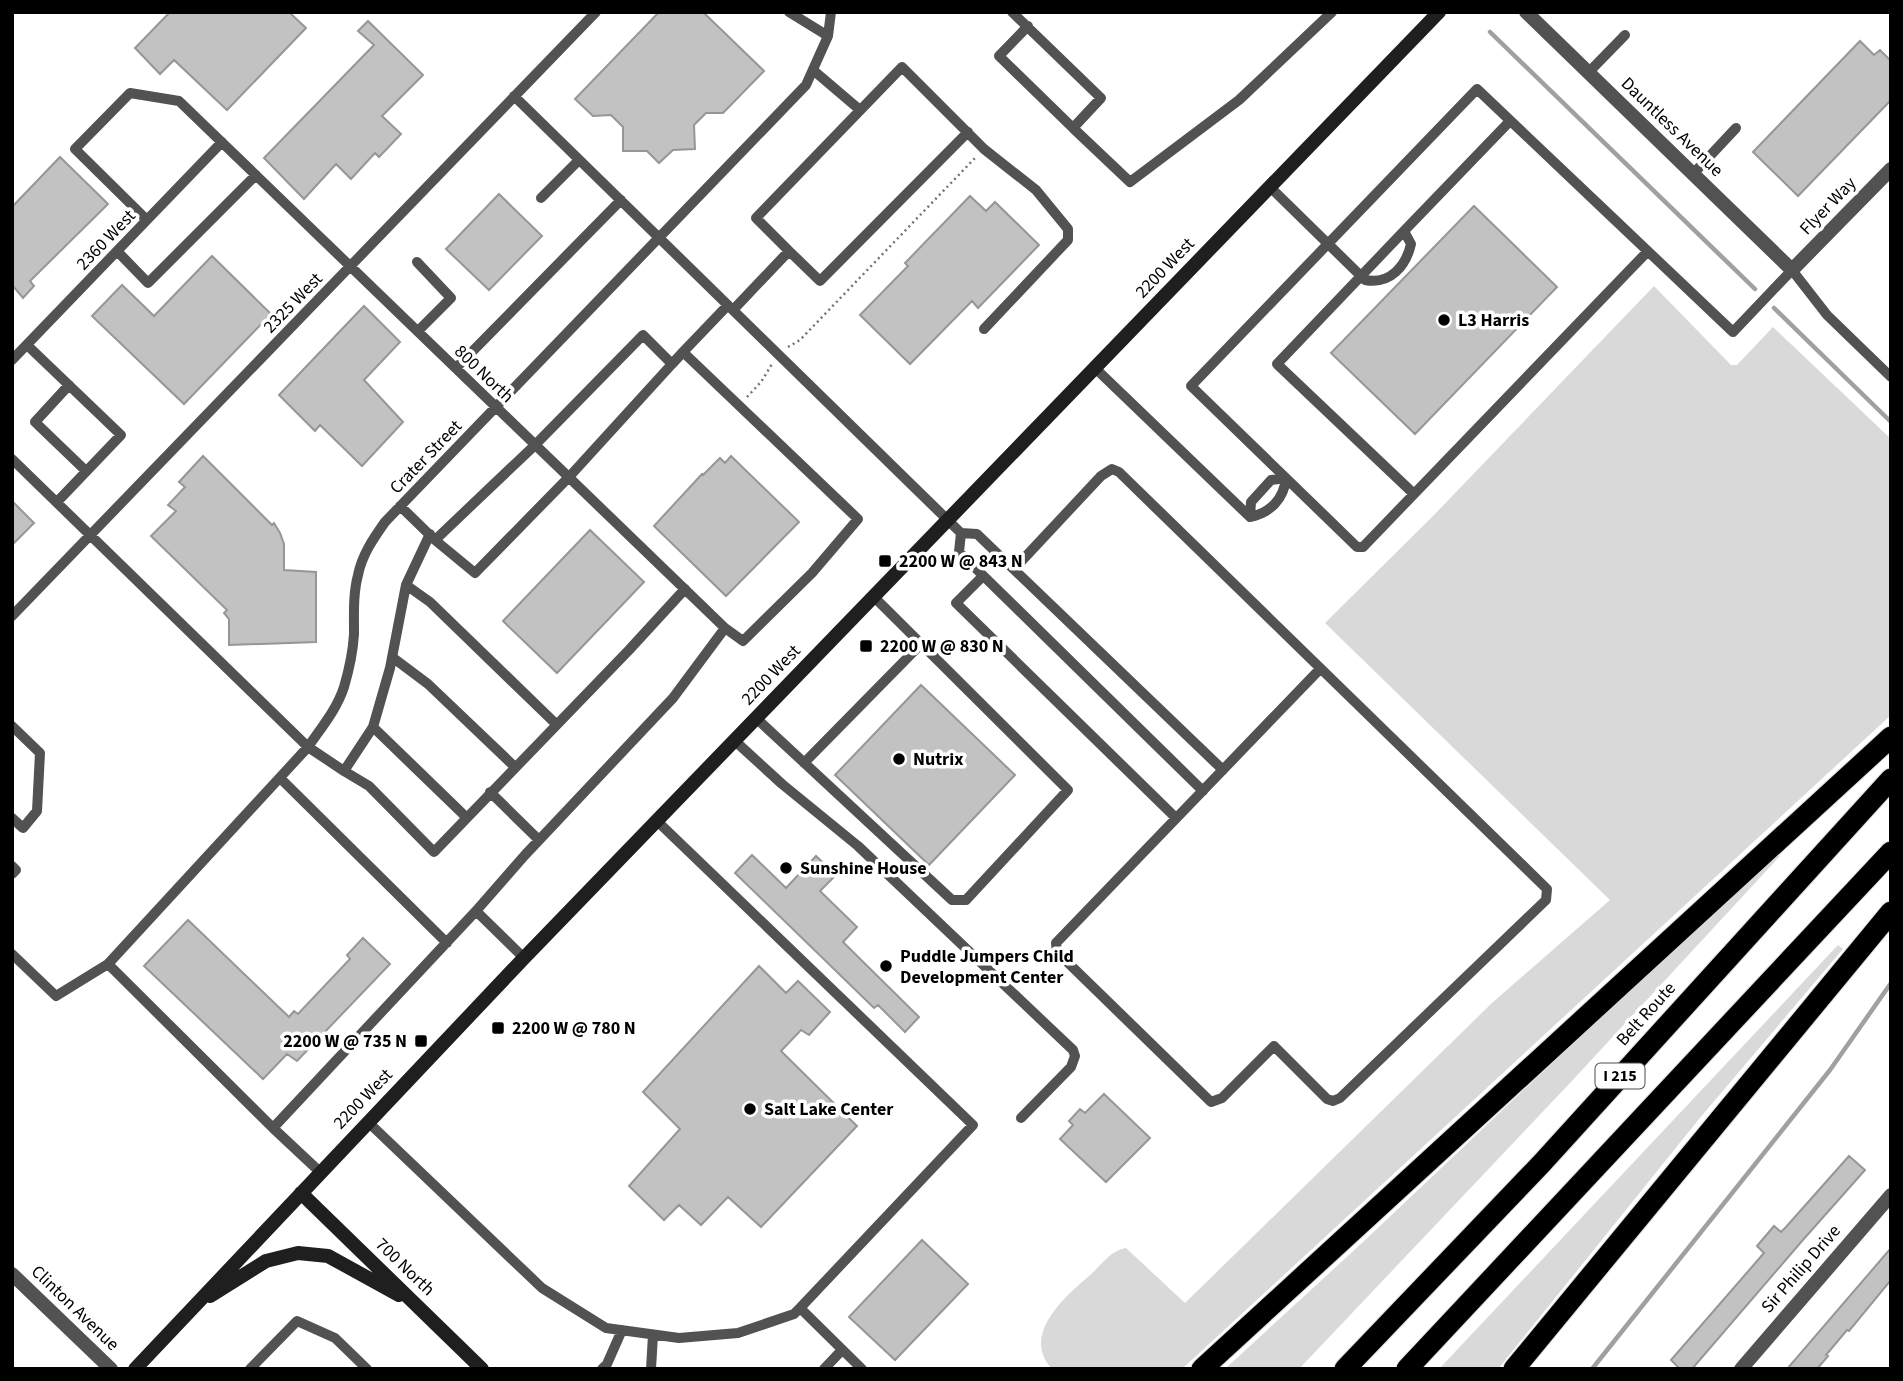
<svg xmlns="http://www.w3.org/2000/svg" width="1903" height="1381" font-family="'Source Sans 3',sans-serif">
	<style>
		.green { fill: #d9d9d9 }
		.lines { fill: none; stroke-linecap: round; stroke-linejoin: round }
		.stream { stroke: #a0a0a0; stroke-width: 4.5 }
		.building { fill: #c2c2c2; stroke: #969696; stroke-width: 2 }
		.highway-casing { stroke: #dbdbdb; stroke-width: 23 }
		.path { stroke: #747474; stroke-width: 2.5; stroke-dasharray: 2 3.5; stroke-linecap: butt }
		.lane { stroke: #525252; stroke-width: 10 }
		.street { stroke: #525252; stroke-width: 14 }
		.secondary { stroke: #1f1f1f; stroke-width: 14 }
		.highway { stroke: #000; stroke-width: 21 }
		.poi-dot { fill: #000; stroke: #fff; stroke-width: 2.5 }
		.labels { text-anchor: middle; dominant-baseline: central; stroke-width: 7; stroke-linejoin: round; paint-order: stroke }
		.shield { fill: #fff; stroke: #4c4c4c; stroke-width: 2 }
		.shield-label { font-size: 16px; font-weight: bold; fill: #000 }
		.street-label { font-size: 18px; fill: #000; stroke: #fff }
		.poi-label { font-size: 18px; font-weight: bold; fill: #000; stroke: #fff; text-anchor: start }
	</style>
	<rect width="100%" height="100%" fill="#fff"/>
	<path class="green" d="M1654,286L1731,365H1737L1773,327L1891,439V715L1182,1369H1052C1021,1336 1063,1298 1089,1276C1102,1265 1109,1251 1126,1248L1185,1303L1493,1002L1610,900L1325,623L1433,516Z
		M1775,852L1780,856L1570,1083L1299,1369H1225L1362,1243Z
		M1838,945L1843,949L1699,1119L1498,1369H1439Z"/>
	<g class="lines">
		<path class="stream" d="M1490,32L1755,289
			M1774,308L1891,422
			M1592,1369L1830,1070L1891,983"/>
	</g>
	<path class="building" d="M170,12H289L306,28L227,110L174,60L160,74L135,48Z
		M659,12H703L764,71L723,113H706L694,125L695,149L673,150L659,163L647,151H623V127L611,115L593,116L575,99Z
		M368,21L423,75L382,116L401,134L379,157L375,153L351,179L336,164L304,199L264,158L374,45L358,31Z
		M1860,41L1874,55L1880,50L1891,61V100L1798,196L1753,152Z
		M60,157L108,204L30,281L34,286L23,298L12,285V207Z
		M499,194L542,236L489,290L446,249Z
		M970,196L986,211L995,202L1039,245L978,308L972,301L910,364L860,315L908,266L905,263Z
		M1474,206L1557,287L1415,434L1331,353Z
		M212,256L271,314L184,404L92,316L122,285L154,316Z
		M364,306L400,342L364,380L403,422L362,466L320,425L315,431L279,395Z
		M203,456L272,525L274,523L280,533L284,544V570L316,572V642L229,645V619L224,613L227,610L151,536L176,511L168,505L185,487L179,482Z
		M731,456L799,522L726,596L654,526L702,474L703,475L720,458L725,463Z
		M12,501L34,523L12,545Z
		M590,530L644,582L557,673L503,621Z
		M921,685L1015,775L929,865L835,775Z
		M752,855L786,888L816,856L836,875L820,891L857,927L843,942L919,1017L905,1032L878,1005L874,1008L735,873Z
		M188,920L289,1017L294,1011L298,1014L350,959L347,955L363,938L390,964L297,1061L287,1054L263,1079L144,966Z
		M759,966L786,993L798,981L830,1012L809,1035L801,1030L781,1051L857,1126L761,1227L728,1197L701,1225L679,1205L664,1220L629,1186L680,1129L643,1092Z
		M1104,1094L1150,1138L1106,1182L1060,1139L1073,1125L1069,1121L1080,1109L1085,1113Z
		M1849,1156L1865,1170L1802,1241L1692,1369H1680L1671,1360L1764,1253L1757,1246L1774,1226L1781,1232L1786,1227Z
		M922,1240L968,1284L895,1360L849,1317Z
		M1891,1248V1280L1849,1331L1847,1330L1826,1355L1828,1356L1817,1369H1787Z"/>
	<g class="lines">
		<defs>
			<path id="highway" d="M1202,1369L1891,737
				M1345,1369L1542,1163L1891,779
				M1407,1369L1891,852
				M1514,1369L1891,912"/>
		</defs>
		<use href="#highway" class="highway-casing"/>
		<path class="path" d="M788,347L800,340L975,158
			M747,397L761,382L772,364"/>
		<path class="lane" d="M789,12L828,36
			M1012,12L1101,98L1073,128L1130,182L1239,100L1332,12
			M1028,26L999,56L1073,128
			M813,70L860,110
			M1588,73L1625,35
			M514,96L961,533L977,534L1223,770
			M1693,174L1736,128
			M1270,187L1365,280C1390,285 1406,266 1411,244L1404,231L1510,121
			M541,198L579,160
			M147,220L75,149L130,93L179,101L725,628
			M1404,231L1277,364L1414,494
			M117,251L148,283L256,175
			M789,251L820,281L968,132
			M1648,251L1363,547H1357L1191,386L1477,89C1562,170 1648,251 1733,332L1792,270L1827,315L1891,377
			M417,262L451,298L418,331
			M733,310L789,251L756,218L902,67L984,149L1036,190L1068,229V240L984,329
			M27,345L121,435L57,502
			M12,360L222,142
			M456,368L621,200
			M1095,368L1250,517
			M69,385L35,422L86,471
			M12,459L308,747L344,771L373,727L390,668L406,585L430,534
			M400,506L435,540L535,445L643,335L672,364L683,352
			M1250,517L1251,502L1271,480L1286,478
			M1250,517C1270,513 1284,499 1286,478
			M961,533L959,552L1203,791
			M435,540L475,573L569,477L672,364
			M1014,569L1101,476L1112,469L1119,472L1547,889L1546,900L1340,1098L1333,1101L1327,1099L1274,1046L1222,1098L1211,1102L1057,952L1056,943L1320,669
			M983,576L956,603L1176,818
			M406,585L430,602L556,724
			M12,616L596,12
			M392,657L428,684L515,767
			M756,718L952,900H966L1068,790L874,597
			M12,726L40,753L37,811L23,828L12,818
			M373,727L466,817
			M735,741L782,784L858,846L1073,1050L1075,1056L1071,1067L1021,1118
			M804,763L921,644
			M344,771L369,786L434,852L629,650L685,589
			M280,778L447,943
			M490,792L539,840
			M12,866L16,870L12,874
			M476,911L525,855L673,698L725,628L743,641L812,573L858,519L683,352L728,305
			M12,954L56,996L108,964
			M368,1122L542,1288L606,1328L679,1338L738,1333L794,1314L800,1308L973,1125L657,821
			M273,1128L108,964L308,747C321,728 337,709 344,687C349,670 353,651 354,634C354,614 353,594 358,575C362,555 373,539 385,522L806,85L828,36L831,12
			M320,1172L273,1128L476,911L524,958
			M800,1308L862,1369
			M250,1369L297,1321L335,1338L367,1369
			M602,1369L607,1364L622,1330
			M651,1369L653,1335
			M824,1369L842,1350"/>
		<path class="street" d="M1526,12L1792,270L1891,169
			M12,1274L111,1369
			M1741,1369L1891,1195"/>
		<path class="secondary" d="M301,1193L482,1369
			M210,1296L266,1261L298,1253L328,1256L399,1295
			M135,1369L524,958L1439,12"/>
		<use href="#highway" class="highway"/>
	</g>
	<g class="poi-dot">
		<circle cx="1444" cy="320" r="7"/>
		<rect x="878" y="554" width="14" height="14" rx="3.5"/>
		<rect x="859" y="639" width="14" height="14" rx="3.5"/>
		<circle cx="899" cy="759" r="7"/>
		<circle cx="786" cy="868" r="7"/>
		<circle cx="886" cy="966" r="7"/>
		<rect x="491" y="1021" width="14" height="14" rx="3.5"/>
		<rect x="414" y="1034" width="14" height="14" rx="3.5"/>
		<circle cx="750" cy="1109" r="7"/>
	</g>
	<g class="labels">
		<rect class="shield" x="1595.5" y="1063.5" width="49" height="25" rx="5"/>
		<g class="shield-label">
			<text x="1620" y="1076">I 215</text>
		</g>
		<g class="street-label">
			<text transform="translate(1672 127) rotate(44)">Dauntless Avenue</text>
			<text transform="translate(1828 206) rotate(-46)">Flyer Way</text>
			<text transform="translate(106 240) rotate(-46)">2360 West</text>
			<text transform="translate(1165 268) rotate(-46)">2200 West</text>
			<text transform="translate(293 303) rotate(-46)">2325 West</text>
			<text transform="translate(484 374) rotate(44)">800 North</text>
			<text transform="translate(426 457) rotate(-46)">Crater Street</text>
			<text transform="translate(771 675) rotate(-46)">2200 West</text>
			<text transform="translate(1646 1014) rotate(-48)">Belt Route</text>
			<text transform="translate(363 1099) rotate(-46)">2200 West</text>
			<text transform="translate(405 1267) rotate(44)">700 North</text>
			<text transform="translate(1801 1269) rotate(-49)">Sir Philip Drive</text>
			<text transform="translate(75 1308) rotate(44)">Clinton Avenue</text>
		</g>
		<g class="poi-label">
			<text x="1458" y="320">L3 Harris</text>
			<text x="899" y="561">2200 W @ 843 N</text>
			<text x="880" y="646">2200 W @ 830 N</text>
			<text x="913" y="759">Nutrix</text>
			<text x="800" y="868">Sunshine House</text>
			<text x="900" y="956">Puddle Jumpers Child<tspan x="900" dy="21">Development Center</tspan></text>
			<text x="512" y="1028">2200 W @ 780 N</text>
			<text x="407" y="1041" text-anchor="end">2200 W @ 735 N</text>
			<text x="764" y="1109">Salt Lake Center</text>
		</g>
	</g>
	<rect width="1903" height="1381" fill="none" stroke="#000000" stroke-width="28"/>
</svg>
